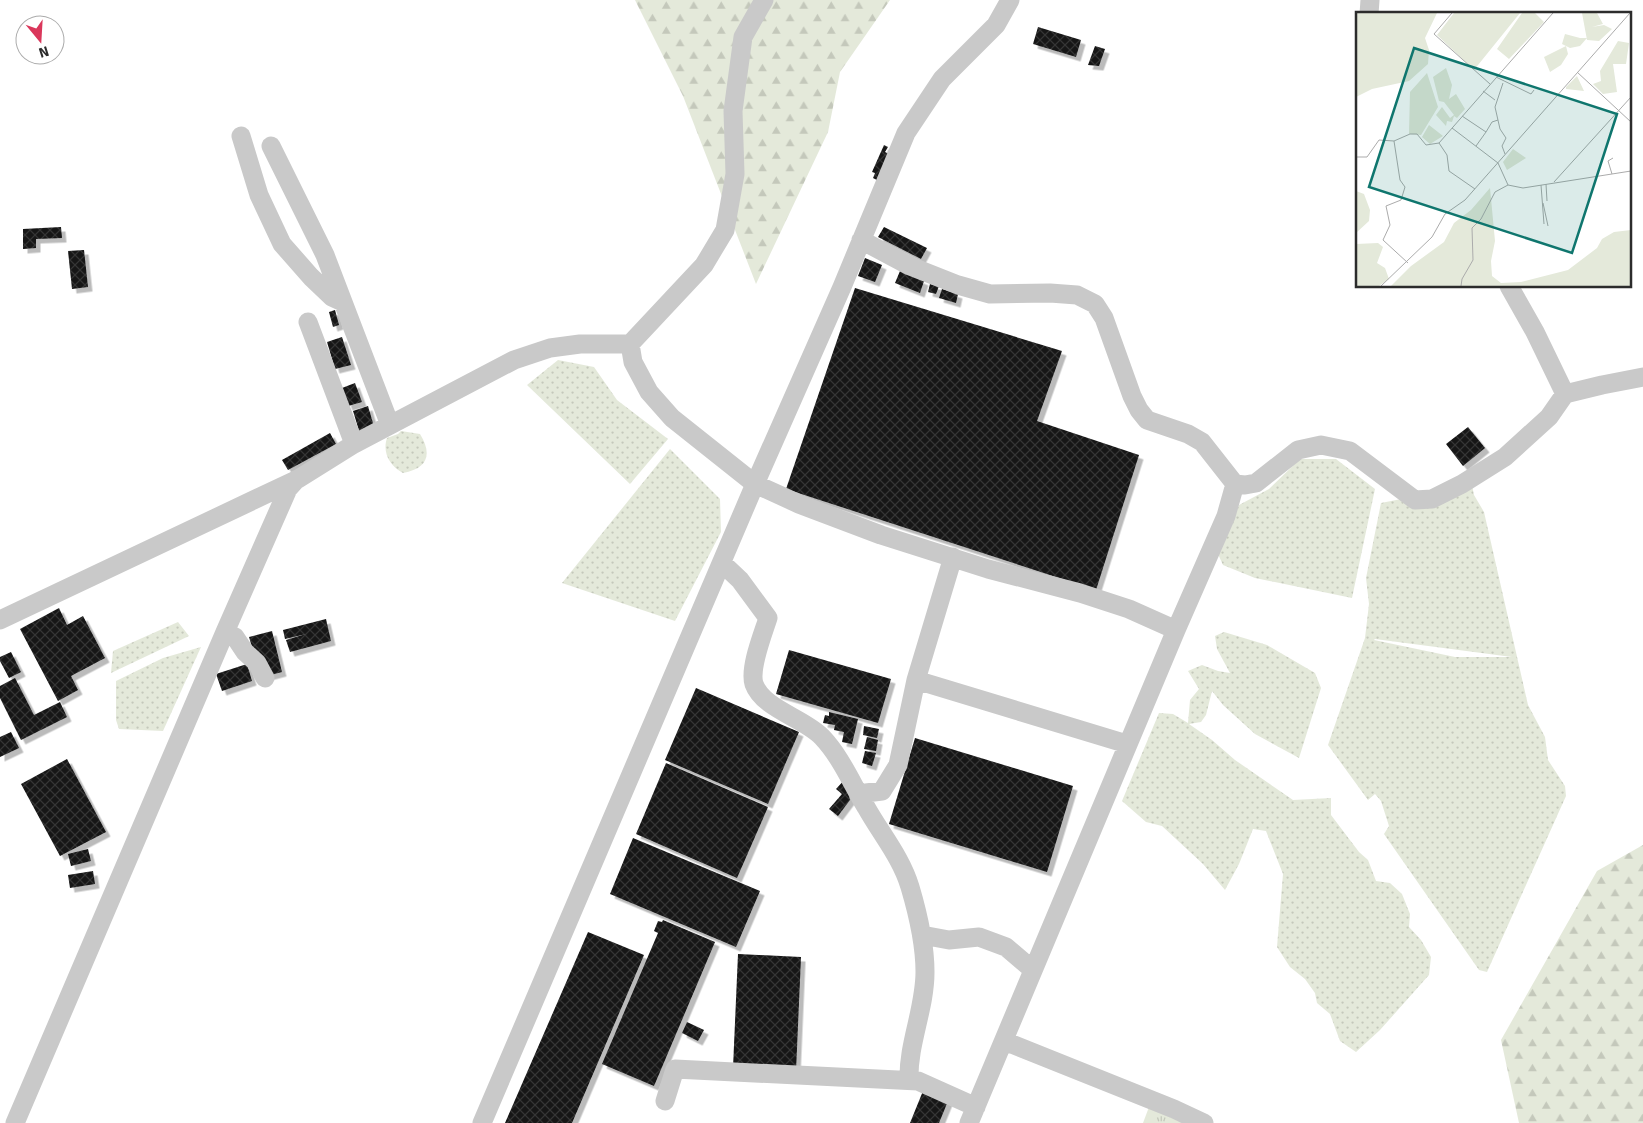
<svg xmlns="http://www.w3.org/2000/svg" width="1643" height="1123" font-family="Signika,sans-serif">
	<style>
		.grass { fill: url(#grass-dots); fill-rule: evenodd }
		.forest { fill: url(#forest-firs) }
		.park { fill: url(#park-tufts) }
		.building { fill: url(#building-cross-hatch); filter: url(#shadow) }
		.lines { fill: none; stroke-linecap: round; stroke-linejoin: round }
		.minor { stroke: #c9c9c9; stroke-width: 19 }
		.inset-road { fill: none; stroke: #ababab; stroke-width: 1 }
		.view { fill: #0f766e; fill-opacity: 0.15; stroke: #0f766e; stroke-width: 2.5 }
		.inset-edge { fill: none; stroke: #2c2c2c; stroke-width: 2.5 }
	</style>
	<defs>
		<pattern id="grass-dots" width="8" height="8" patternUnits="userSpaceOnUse" patternTransform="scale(1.25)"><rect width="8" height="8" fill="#e4e9da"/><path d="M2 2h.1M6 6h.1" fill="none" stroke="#c4c8bb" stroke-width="1.8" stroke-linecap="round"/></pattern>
		<pattern id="forest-firs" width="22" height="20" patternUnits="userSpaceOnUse" patternTransform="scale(1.25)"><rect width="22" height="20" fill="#e4e9da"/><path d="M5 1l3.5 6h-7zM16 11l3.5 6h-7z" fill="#c4c8bb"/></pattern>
		<pattern id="park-tufts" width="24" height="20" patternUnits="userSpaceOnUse" patternTransform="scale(1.25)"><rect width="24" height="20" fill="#e4e9da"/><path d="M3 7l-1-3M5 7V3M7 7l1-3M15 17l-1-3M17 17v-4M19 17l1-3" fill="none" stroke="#c4c8bb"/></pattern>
		<pattern id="building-cross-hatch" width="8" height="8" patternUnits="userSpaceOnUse" patternTransform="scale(1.25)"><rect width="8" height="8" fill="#131313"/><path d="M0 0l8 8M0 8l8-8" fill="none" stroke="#363636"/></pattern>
		<filter id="shadow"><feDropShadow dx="4.5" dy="4.5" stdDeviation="0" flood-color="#0004"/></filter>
	</defs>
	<rect width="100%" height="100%" fill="#fff"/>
	<path class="grass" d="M558,360L594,367L617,400L668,439L630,484L527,385Z
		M401,431L420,434C433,455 427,469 403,473C390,466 382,453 387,438L398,434Z
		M670,449L720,499L721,532L675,621L562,583Z
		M1300,459H1336L1375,489L1352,598L1255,578L1223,565L1218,554L1239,505L1269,489Z
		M1472,485L1474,495L1484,512L1528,705L1545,737L1548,760L1565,786L1566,796L1487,972L1479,970L1384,834L1389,826L1381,801L1375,794L1368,800L1328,745L1365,638L1369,604L1366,578L1381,503ZM1374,640L1375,639L1512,657H1455Z
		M178,622L189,636L111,673L113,651Z
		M1224,632L1267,645L1315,673L1321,688L1299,758L1255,734L1223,705L1212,691L1206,715L1201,722L1189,724L1212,740L1235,760L1293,800L1331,798V815L1359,852L1368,860L1376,881L1390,883L1402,894L1410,914L1409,927L1421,940L1431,957L1429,975L1380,1030L1356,1052L1340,1041L1330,1014L1317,1003L1315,993L1305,979L1290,967L1277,947L1283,874L1266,831L1253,829L1239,864L1225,890L1203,864L1162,826L1146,822L1122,801L1159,713L1173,714L1188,723L1190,700L1199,689L1188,671L1202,665L1218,671L1230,673L1217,649L1215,636Z
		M201,647L163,731L119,729L116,720V681L163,658Z"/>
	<path class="forest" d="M635,0H890L840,72L828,132L756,284L683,96Z
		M1643,845V1123H1519L1501,1040L1597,871Z"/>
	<path class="park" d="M1149,1107L1183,1123H1143Z"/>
	<path class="building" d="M1038,27L1081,40L1076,57L1033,44Z
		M1095,46L1105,49L1099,66L1088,65Z
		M884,145L888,147L885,152L891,155L879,181L873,178L875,173L872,172Z
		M61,227L62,238L36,239V248L23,249V229Z
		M884,227L927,248L921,259L878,237Z
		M84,250L88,287L72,289L68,251Z
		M865,258L882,265L875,282L858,276Z
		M900,271L924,281L920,293L895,283Z
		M930,284L939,286L936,294L928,292Z
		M855,288L1062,351L1037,421L1139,455L1096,590L786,489Z
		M942,289L958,294L956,303L939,298Z
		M335,310L339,325L333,327L329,312Z
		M342,337L351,365L335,369L327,342Z
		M355,383L362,402L348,406L342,388Z
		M368,406L375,430L360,434L353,411Z
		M1468,427L1485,448L1463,466L1446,444Z
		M330,433L336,444L288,470L282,460Z
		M59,608L67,625L83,616L105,658L71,676L78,690L58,701L20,629Z
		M326,619L331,641L290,652L286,640L306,634L285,639L283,630Z
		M272,631L282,672L267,676L255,658L249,637Z
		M789,650L891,679L878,723L776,694Z
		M11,652L21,672L9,678L0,661V657Z
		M247,664L252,681L222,691L216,674Z
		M15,678L34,715L60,702L67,717L21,740L0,698V686Z
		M696,688L799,732L768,804L665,760Z
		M829,712L858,719L852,744L842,742L844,732L834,730L835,725L823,723L825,715L829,716Z
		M864,726L879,729L877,738L863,735Z
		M11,732L19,748L0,757V737Z
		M867,737L878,740L876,751L864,749Z
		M915,738L1073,786L1047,872L889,824Z
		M865,751L876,753L872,766L862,763Z
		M67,759L106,832L60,856L21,784Z
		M666,763L768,807L737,878L636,834Z
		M847,777L853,796L838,816L829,809L842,794L836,789Z
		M633,838L760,891L736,947L610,894Z
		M88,849L91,861L71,866L68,854Z
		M93,871L95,884L70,888L68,875Z
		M663,920L715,942L654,1086L602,1064L658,933L654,931L658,921L662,922Z
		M588,932L644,955L572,1123H505Z
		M738,954L801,957L796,1071L733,1068Z
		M687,1022L704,1030L698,1041L682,1033Z
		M923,1091L948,1101L939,1123H910Z"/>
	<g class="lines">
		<path class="minor" d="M1369,14L1370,0
			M241,136L259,195L282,244L311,277L332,297L343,302
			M271,146L325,255L390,425
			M861,240L910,266L958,285L990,294L1050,293L1077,295L1095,304L1104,318L1132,396L1139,410L1147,420L1188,434L1202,442L1235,484L1245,485L1256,483L1298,450L1321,445L1350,451L1415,500L1432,499L1462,484L1505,457L1549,417L1565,394L1602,385L1643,377
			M1509,286L1535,332L1565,394
			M308,322L354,444
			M630,344L633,362L649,392L672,418L755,484L799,504L881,535L988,569L1080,593L1129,609L1176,630
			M953,557L916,680L1127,744
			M722,563L740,580L768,618C763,634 749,668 754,684C763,709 804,718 822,737C841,757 852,784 866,807C881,834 901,857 910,887C918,914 925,944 925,972C925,1009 908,1043 909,1080
			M0,620L298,479L354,444L514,360L550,348L580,344H630L704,265L725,230L735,174L733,111L743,37L764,0
			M225,632L235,637L245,652L257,663L265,678
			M858,794L882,791L898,765L916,680
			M922,935L949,940L979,937L1006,947L1033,970
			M1004,1041L1174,1109L1204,1123
			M665,1101L675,1069L918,1081L976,1107
			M15,1123L225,632L288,489L297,479
			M482,1123L755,484L842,287L906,133L942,79L996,25L1010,0
			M969,1123L1176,630L1226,516L1235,484"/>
	</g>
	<g transform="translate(1356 12)">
		<rect width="275" height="275" fill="#fff"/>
		<path d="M226,1H241L247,12L236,15L248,13L256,17L243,29L231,28ZM209,22L224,26H231L224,34L214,36L206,32ZM262,29L273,31L270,52H257L261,80L247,82L237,72L245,69L244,59ZM90,56L96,73L93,87L100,82L109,97L101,106L98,104L96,110L91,109L90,114L80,103L86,95L94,106L98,103L88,90L83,89L77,65ZM71,61L82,95L65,123L53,122L54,80ZM221,64L228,79L210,77V75ZM73,113L87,124L74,132L66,125ZM157,137L170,146L151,158L147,150Z" fill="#e4e9da"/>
		<path d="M0,1H81L69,26L73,38L72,52L53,69L16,77L0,85ZM210,34L212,42L205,53L194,60L188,45ZM134,176L139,229L135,249L136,264L145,271L165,270L212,258L241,236L246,227L258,220L275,218V274H35L55,254L88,230L98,211L115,198ZM0,179L8,182L14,198L13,209L0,221ZM22,231L27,235L21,251L29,256L33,267L23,274H0V232Z" fill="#e4e9da"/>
		<path d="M98,1H164L118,58L81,23ZM166,1H179L188,10L153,47L141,37Z" fill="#e4e9da"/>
		<path class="inset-road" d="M96,1L78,22L134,72M221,60L275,110M140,65L175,82L178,78M147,71L139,95L144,117L150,126L146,134L149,142M127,79L139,88M106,104L130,120L120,134M96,116L142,151L152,173M130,120L136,110L142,108M38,129L44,168L49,175L45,188L30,194L34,213L27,228L52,251M83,131L91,143L93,159L119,177M0,145H11L23,128L38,129L54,122H61L70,133L83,131L197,1M256,162L252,149L257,146M198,170L275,85M190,172L191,189M185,173L188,212M187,191L192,214M25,274L76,225L89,202L109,188L274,1M105,274L106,267L117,248L116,216L125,207L139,180L152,173L167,176L275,159"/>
		<path class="view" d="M58,36L261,102L216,241L13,175Z"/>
		<rect width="275" height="275" class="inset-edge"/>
	</g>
	<g transform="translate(40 40) rotate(162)"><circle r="24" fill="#ffffff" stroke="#ababab"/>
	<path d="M0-4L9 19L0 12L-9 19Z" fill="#da375b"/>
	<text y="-8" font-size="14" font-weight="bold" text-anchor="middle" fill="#2c2c2c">N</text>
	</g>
</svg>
